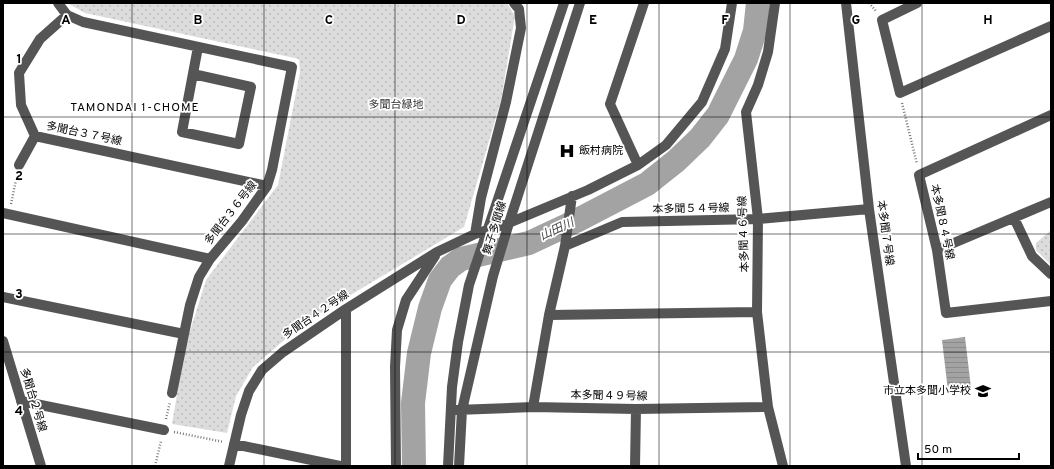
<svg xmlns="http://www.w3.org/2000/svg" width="1054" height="469" font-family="Overpass,'Noto Sans JP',sans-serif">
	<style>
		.grass { fill: url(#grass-dots) }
		.water { fill: url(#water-rules) }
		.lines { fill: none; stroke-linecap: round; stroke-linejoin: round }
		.river { stroke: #a3a3a3; stroke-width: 24 }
		.path { stroke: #777; stroke-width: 2.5; stroke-dasharray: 1 2; stroke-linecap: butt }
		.minor { stroke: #555; stroke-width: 10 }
		.grid { fill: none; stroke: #000; stroke-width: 1; stroke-opacity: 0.55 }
		.labels { text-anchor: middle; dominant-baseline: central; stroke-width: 3.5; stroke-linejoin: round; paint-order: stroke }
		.park-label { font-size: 11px; fill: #333; stroke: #fff }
		.street-label { font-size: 11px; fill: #000; stroke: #fff }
		.poi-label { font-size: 11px; fill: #000; stroke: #fff; text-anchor: start }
		.neighbourhood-label { font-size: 12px; letter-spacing: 1px; fill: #000; stroke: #fff }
		.water-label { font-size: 12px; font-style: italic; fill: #444; stroke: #fff }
		.grid-label { font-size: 13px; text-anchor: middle; font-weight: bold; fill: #000; stroke: #fff; stroke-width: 3.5; stroke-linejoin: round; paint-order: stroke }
	</style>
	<defs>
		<pattern id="grass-dots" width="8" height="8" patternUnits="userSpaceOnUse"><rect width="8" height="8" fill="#dcdcdc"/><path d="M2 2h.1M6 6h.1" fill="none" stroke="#bbb" stroke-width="1.8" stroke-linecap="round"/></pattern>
		<pattern id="water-rules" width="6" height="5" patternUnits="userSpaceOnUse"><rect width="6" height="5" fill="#a3a3a3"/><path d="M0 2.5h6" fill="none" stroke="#8b8b8b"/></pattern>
	</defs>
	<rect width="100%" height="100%" fill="#fff"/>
	<path class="grass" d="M67,3H507L515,16L501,100L464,227L314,317L289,336L253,367L236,396L227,433L172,424L185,347L206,280L278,185L300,72L299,59L85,13Z
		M1051,230V265L1036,250V243Z"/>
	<path class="water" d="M965,337L971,388L948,391L942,340Z"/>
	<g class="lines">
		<path class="river" d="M414,466L413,403L419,353L430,308L440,280L450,267L461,259L529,243L576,221L647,184L676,161L700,138L718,115L746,59L755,31L758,3"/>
		<path class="path" d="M869,3L876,11
			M902,103L917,164
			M11,204L17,175
			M166,419L170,402
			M174,432L224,442
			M155,466L161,441"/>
		<path class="minor" d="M775,3L768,52L758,85L746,112L758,219L757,312L768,407L783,466
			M846,3L869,209L906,466
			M917,3L882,20L900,93L1051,26
			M67,15L40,39L19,73L21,105L35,136L267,186
			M193,74L251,87L239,144L182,132L198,47
			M1051,115L919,175L937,250L946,313L1051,301
			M19,165L35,136
			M638,165L610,104L644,3
			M3,213L210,259
			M1014,218L1032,256L1051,274
			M475,234L481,198L506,102L521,28L519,9L514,3
			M565,246L622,222L758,219L869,209
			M937,250L1051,202
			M3,297L184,334L190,305L199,277L210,259L242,221L267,186L272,170L292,67L83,22L67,15L58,3
			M346,309V466
			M549,315L757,312
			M3,341L41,466
			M172,393L184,334
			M21,401L164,430
			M533,407L549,315L565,246L572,196
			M456,410L533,407L636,409L768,407
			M234,444L340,466
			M229,466L241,415L249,391L262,370L283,352L346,309L437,252L475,234L509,223L588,190L638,165L666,145L702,102L725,49L732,3
			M396,466L395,367L397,330L406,300L435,256
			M448,466L452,387L458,342L469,285L564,3
			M459,466L462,410L493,276L509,223L580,3
			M635,466L636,409"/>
	</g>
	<path class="grid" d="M132,3V466M264,3V466M395,3V466M527,3V466M659,3V466M790,3V466M922,3V466M3,117H1051M3,234H1051M3,352H1051"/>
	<defs>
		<symbol id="hospital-bare" viewBox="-9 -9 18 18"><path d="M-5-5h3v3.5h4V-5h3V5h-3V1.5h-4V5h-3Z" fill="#000" stroke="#fff" stroke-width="2.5" paint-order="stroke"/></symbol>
		<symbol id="school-bare" viewBox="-9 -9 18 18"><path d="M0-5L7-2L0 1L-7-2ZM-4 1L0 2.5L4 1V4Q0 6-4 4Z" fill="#000" stroke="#fff" stroke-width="2.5" paint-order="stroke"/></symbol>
	</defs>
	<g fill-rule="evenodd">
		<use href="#hospital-bare" x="556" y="140" width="22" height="22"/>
		<use href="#school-bare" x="972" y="380" width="22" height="22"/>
	</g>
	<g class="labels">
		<g class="park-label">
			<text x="396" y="105">多聞台緑地</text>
		</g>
		<g class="street-label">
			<text transform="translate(84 134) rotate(12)">多聞台３７号線</text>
			<text transform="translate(691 209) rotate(-1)">本多聞５４号線</text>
			<text transform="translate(231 213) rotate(-52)">多聞台３６号線</text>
			<text transform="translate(942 222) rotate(78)">本多聞８４号線</text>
			<text transform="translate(495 228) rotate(-73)">舞子多聞線</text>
			<text transform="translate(885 233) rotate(82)">本多聞７号線</text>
			<text transform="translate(744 234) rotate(-92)">本多聞４６号線</text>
			<text transform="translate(316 315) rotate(-34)">多聞台４２号線</text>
			<text transform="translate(609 396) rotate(1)">本多聞４９号線</text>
			<text transform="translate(33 400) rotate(73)">多聞台２号線</text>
		</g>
		<g class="poi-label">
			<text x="579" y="151">飯村病院</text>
			<text x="971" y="391" text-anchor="end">市立本多聞小学校</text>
		</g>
		<g class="neighbourhood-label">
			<text x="135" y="108">TAMONDAI 1-CHOME</text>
		</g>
		<g class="water-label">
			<text transform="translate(557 230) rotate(-25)">山田川</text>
		</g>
	</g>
	<g class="grid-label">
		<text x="66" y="24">A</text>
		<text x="198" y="24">B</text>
		<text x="329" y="24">C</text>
		<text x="461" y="24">D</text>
		<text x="593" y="24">E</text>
		<text x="725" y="24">F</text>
		<text x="856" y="24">G</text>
		<text x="988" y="24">H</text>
		<text x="19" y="63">1</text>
		<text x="19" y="180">2</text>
		<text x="19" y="298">3</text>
		<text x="19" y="415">4</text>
	</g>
	<rect width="1054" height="469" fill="none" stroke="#000000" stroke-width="8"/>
	<path d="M918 453v6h101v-6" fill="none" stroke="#000000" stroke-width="2"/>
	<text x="924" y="453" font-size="12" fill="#000000" stroke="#ffffff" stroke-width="3" paint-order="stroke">50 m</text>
</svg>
